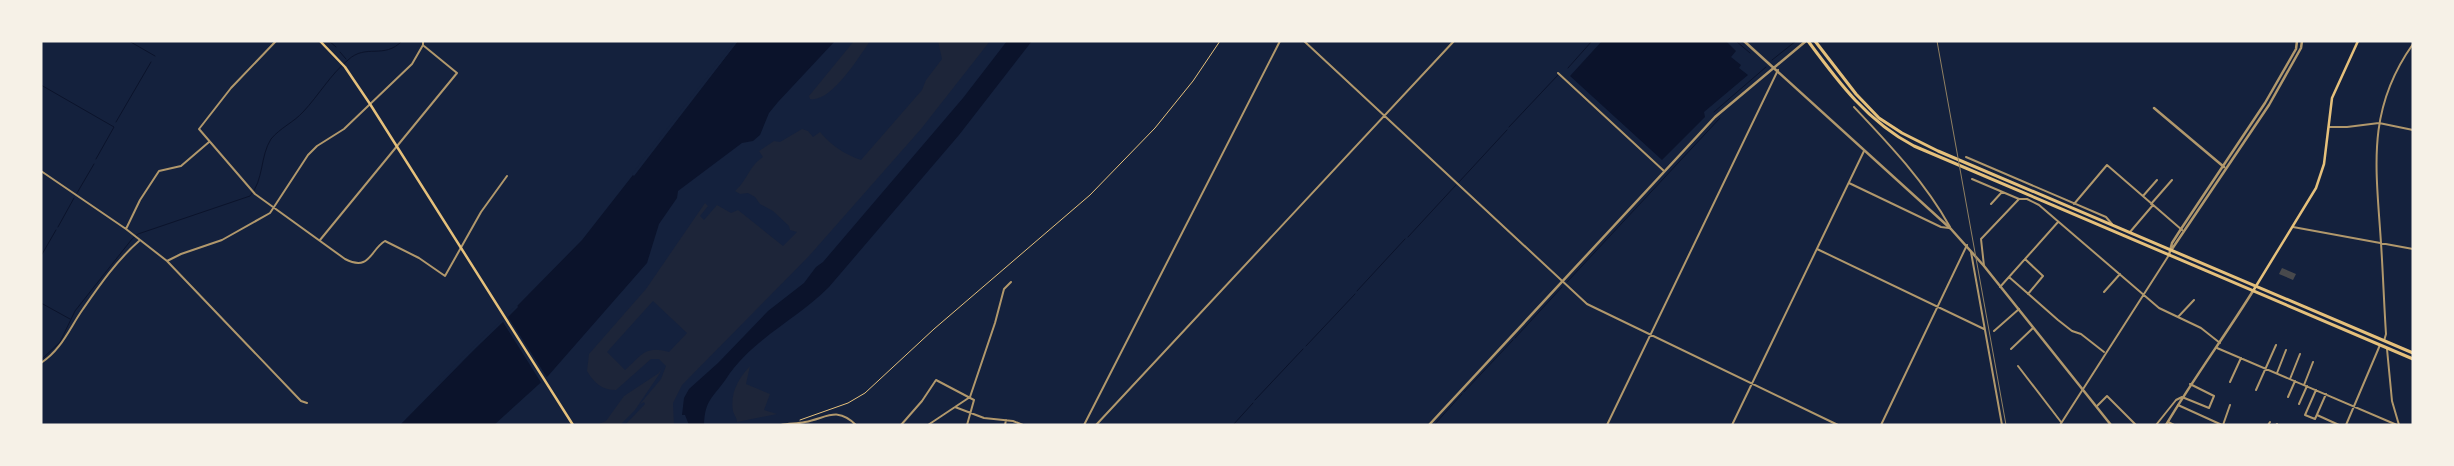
<svg xmlns="http://www.w3.org/2000/svg" width="2454" height="466" font-family="Lora,serif">
	<style>
		.green { fill: #1d2539; fill-rule: evenodd }
		.water { fill: #0b132b }
		.pier { fill: #14213d }
		.lines { fill: none; stroke-linecap: round; stroke-linejoin: round }
		.stream { stroke: #0b132b; stroke-width: 1 }
		.building { fill: #48494c }
		.path { stroke: #e5c07b; stroke-width: 1 }
		.minor { stroke: #b1986c; stroke-width: 2 }
		.tertiary { stroke: #b1986c; stroke-width: 2.5 }
		.secondary { stroke: #e5c07b; stroke-width: 2.5 }
		.primary { stroke: #e5c07b; stroke-width: 3 }
		.rail { stroke: #918062; stroke-width: 1 }
	</style>
	<rect width="100%" height="100%" fill="#14213d"/>
	<path class="green" d="M854,41H870C859,57 831,103 810,99L809,96Z
		M938,41H990L921,129L809,256L682,385L673,403L674,425H625L645,404L644,402L640,404L661,379L666,366L659,359H651L616,390C602,390 594,383 587,371L589,354L646,289L705,203L708,206L700,216L704,220L717,205L731,213L738,210L783,246L797,232L790,230L789,226L773,211L760,204L755,197L748,193L740,194L735,191C747,181 749,166 763,157L759,151L774,141L780,142L802,129L808,131L813,137L820,132C832,146 844,154 861,160L922,90L926,80L942,59ZM653,301L687,333L669,352C645,345 642,355 625,370L607,352Z
		M750,366L746,384L770,394L764,410L777,414L737,422C737,418 734,415 733,411C730,393 738,379 750,366Z
		M661,369L660,373L635,410L620,425H596L606,421L624,396L659,373Z"/>
	<path class="water" d="M738,41H835L778,102L769,113L760,135L753,141L742,143L678,191L677,198L659,224L647,263L548,376L494,425H400L582,240Z
		M1007,41H1032L959,135L829,287C796,320 752,339 726,379C713,398 705,399 704,425H689L685,415H682L684,398L689,389L718,363L768,311L804,283L816,267L823,262L963,98Z
		M1602,41H1726L1736,51L1731,57L1741,65L1739,68L1748,75L1704,112L1705,117L1662,160L1570,76Z"/>
	<path class="pier" d="M735,41H738L634,176L632,174Z
		M517,305L518,307L508,317L548,379L542,384L503,322L438,384L440,379Z"/>
	<g class="lines">
		<path class="stream" d="M129,41L155,56
			M329,41L336,47
			M1736,41L1750,53
			M340,52L346,59
			M1772,60L1796,41
			M1568,68L1592,41
			M41,85L114,127L96,159
			M1714,112L1766,67
			M116,122L151,62
			M1509,127L1558,75
			M1459,182L1507,130
			M77,193L94,164
			M58,227L74,198
			M1408,237L1456,185
			M41,256L56,230
			M1567,282L1720,118
			M1357,291L1405,239
			M41,303L70,319
			M1515,338L1562,287
			M1306,346L1355,294
			M41,360L60,342L75,311L132,239L138,234L250,196C264,180 260,156 271,139C280,128 294,122 303,112C319,95 330,75 348,60C366,43 384,60 402,41
			M1464,392L1513,340
			M1255,400L1303,349
			M1233,425L1253,403
			M1434,425L1462,394"/>
	</g>
	<path class="building" d="M2282,268L2296,274L2293,280L2279,274Z"/>
	<g class="lines">
		<path class="path" d="M800,420L848,403L865,393L934,329L1090,195L1155,128L1193,81L1220,41"/>
		<path class="minor" d="M276,41L231,88L199,129L255,194L345,259C370,272 370,250 385,241L419,258L445,276L481,212L507,176
			M1304,41L1587,304L1838,425
			M424,46L457,73
			M1558,73L1664,171
			M1854,107C1889,144 1925,182 1950,227
			M2329,127H2347L2379,123L2413,130
			M1966,157L2106,217L2112,224
			M41,171L126,229L167,261L301,401L307,403
			M1972,179L2019,199
			M1849,183L1941,227L1949,228
			M2143,196L2157,180
			M1991,204L2002,192
			M2074,204L2107,165L2182,230
			M2151,204L2172,180
			M2293,227L2413,249
			M126,229L140,200L159,171L181,166L209,142
			M2130,232L2153,205
			M320,240L457,73
			M1817,249L1984,329
			M1971,252L2002,425
			M2025,259L2043,276L2028,294
			M167,261L181,254L222,240L270,213L308,155L317,146L344,129L412,64L423,45V41
			M1984,266L1981,239L2019,199H2027L2039,205L2159,308L2201,328L2220,343
			M2009,277L2058,320L2072,331L2081,334L2104,352
			M2000,287L2058,222
			M2104,292L2120,274
			M2178,317L2194,300
			M1994,331L2019,309
			M2384,341L2386,334C2384,304 2383,273 2381,243C2376,167 2366,110 2413,44
			M2217,348L2397,425
			M2011,349L2033,328
			M2387,349L2392,401L2399,425
			M41,363C62,349 69,329 83,309C99,286 117,260 139,241
			M2018,366L2061,422
			M2277,373L2286,350
			M2290,379L2300,354
			M2230,382L2241,358
			M2304,385L2313,362
			M2256,390L2276,345
			M2316,390L2305,415L2315,419L2326,394
			M2288,397L2295,381
			M2299,404L2307,386
			M2178,405L2222,425
			M2097,406L2107,396L2136,425
			M955,407L984,418L1013,421L1023,425
			M2317,415L2339,425
			M2168,422L2174,425
			M781,425C789,423 797,424 805,422C827,418 837,406 856,425
			M901,425L922,401L936,380L974,400L967,425
			M928,425L970,397L995,323L1004,289L1011,282
			M1005,425L1006,420
			M1084,425L1280,41
			M1096,425L1454,41
			M1607,425L1778,70
			M1732,425L1864,151
			M1881,425L1967,245
			M2060,425L2169,255
			M2156,425L2176,400L2182,397L2209,408L2214,396L2190,384
			M2223,425L2230,405
			M2268,425L2270,422
			M2276,425L2277,424
			M2346,425L2380,345"/>
		<path class="tertiary" d="M1744,41L1951,229L1984,266L2111,425
			M2154,108L2224,167
			M2172,249L2269,105L2301,48L2302,41
			M2169,255L2172,243L2181,229L2265,103L2296,49L2297,41
			M1429,425L1715,117L1806,41
			M2166,425C2193,379 2225,336 2253,291"/>
		<path class="secondary" d="M320,41L345,67L370,104L573,425
			M2253,291L2316,188L2324,164L2332,98L2358,41"/>
		<path class="primary" d="M1808,41C1839,83 1868,122 1914,146L2413,359
			M1815,41L1856,94L1879,118L1902,133L1938,151L2413,353"/>
		<path class="rail" d="M1937,41L2006,425"/>
	</g>
	<rect width="2454" height="466" fill="none" stroke="#f6f1e7" stroke-width="85"/>
</svg>
